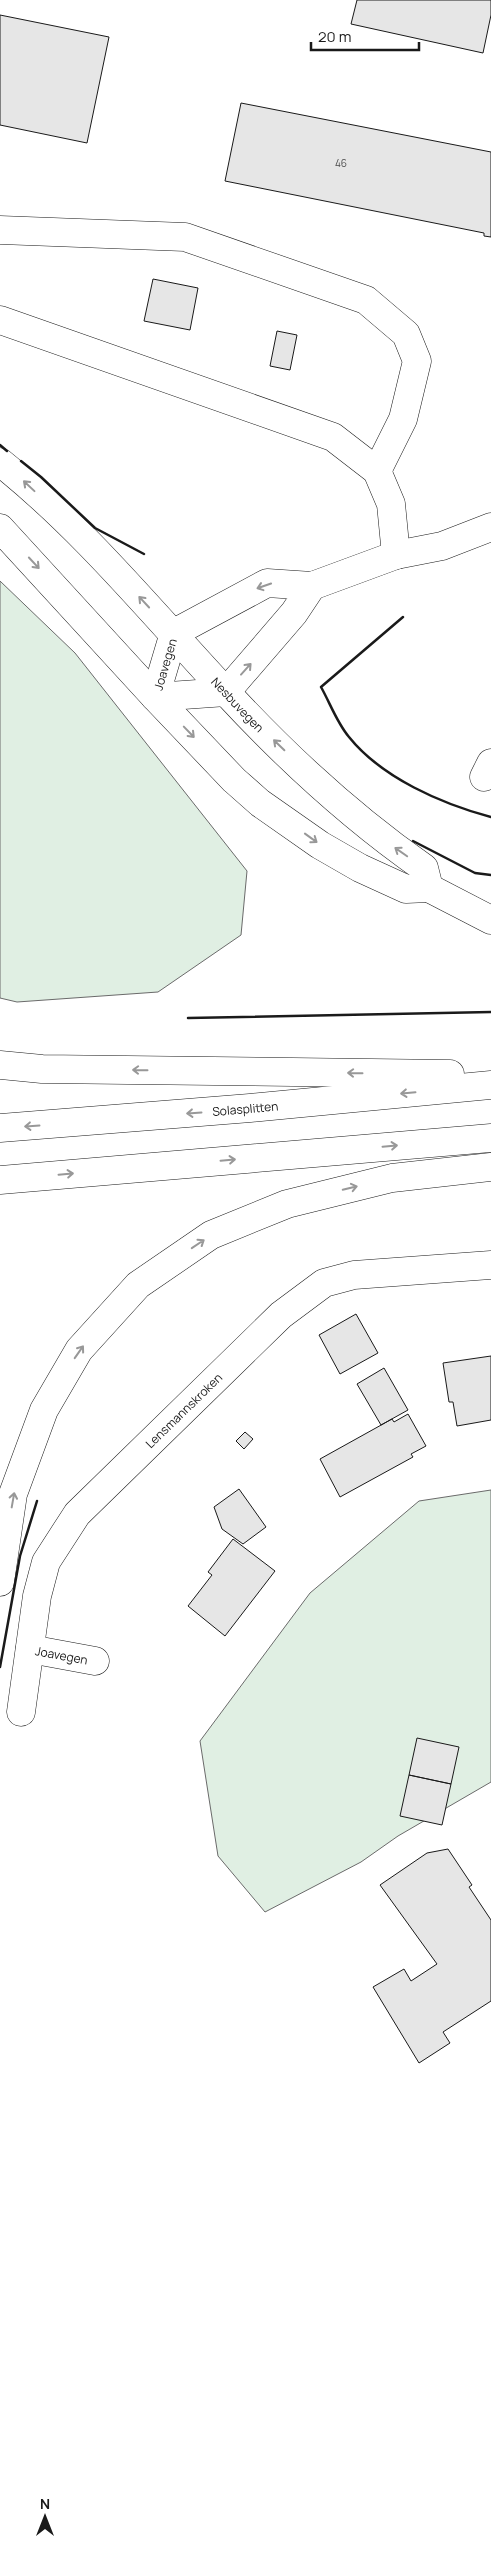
<svg xmlns="http://www.w3.org/2000/svg" width="491" height="2562" font-family="Manrope,sans-serif">
	<style>
		.green { fill: #e0efe3; stroke: #6a6a6a }
		.building { fill: #e6e6e6; stroke: #1a1a1a }
		.lines { fill: none; stroke-linecap: round; stroke-linejoin: round }
		.minor-casing { stroke: #1a1a1a; stroke-width: 29 }
		.major-casing { stroke: #1a1a1a; stroke-width: 29 }
		.highway-casing { stroke: #1a1a1a; stroke-width: 29 }
		.minor { stroke: #fff; stroke-width: 28 }
		.major { stroke: #fff; stroke-width: 28 }
		.highway { stroke: #fff; stroke-width: 28 }
		.wall { stroke: #1a1a1a; stroke-width: 2.5 }
		.oneway { stroke: #989898 }
		.labels { text-anchor: middle; dominant-baseline: central; stroke-width: 4; stroke-linejoin: round; paint-order: stroke }
		.number-label { font-size: 10px; fill: #4d4d4d }
		.street-label { font-size: 12px; fill: #1a1a1a; stroke: #fff }
	</style>
	<rect width="100%" height="100%" fill="#fff"/>
	<path class="green" d="M0,581L75,653L247,871L241,935L158,992L17,1002L0,998Z
		M491,1490V1782L398,1836L361,1862L265,1912L218,1856L200,1741L310,1593L419,1501Z"/>
	<path class="building" d="M357,0H491V15L483,53L351,24Z
		M0,15L109,37L87,143L0,125Z
		M241,103L491,152V237L484,236V233L225,181Z
		M153,279L198,288L190,330L144,321Z
		M277,331L297,335L290,370L270,366Z
		M356,1314L378,1353L340,1374L319,1335Z
		M491,1356V1420L457,1426L453,1402H449L443,1363Z
		M384,1368L408,1410L381,1425L357,1384Z
		M408,1414L426,1446L411,1454L413,1457L340,1497L320,1459L392,1419L394,1422Z
		M245,1432L253,1439L244,1449L236,1441Z
		M239,1489L266,1527L243,1544L222,1529L214,1507Z
		M233,1539L275,1571L225,1636L188,1606L212,1575L208,1572Z
		M417,1738L459,1747L451,1784L409,1775Z
		M409,1775L451,1784L442,1825L400,1816Z
		M448,1849L472,1885L469,1887L491,1920V2001L443,2032L450,2043L419,2063L373,1987L404,1969L411,1981L437,1964L380,1885L427,1853Z"/>
	<g class="lines">
		<defs>
			<g id="minor">
				<path d="M0,230L185,237L366,300L406,334L417,361L403,419L377,471"/>
				<path d="M0,320L333,437L377,471L391,504L396,555"/>
				<path id="s1" d="M312,586L294,613L226,692L155,697L174,633L267,583L312,586L396,555L442,546L491,527"/>
				<path d="M484,777L491,763"/>
				<path id="s2" d="M30,1649L95,1661"/>
				<path id="s3" d="M21,1712L37,1596L46,1562L77,1514L281,1315L324,1283L354,1275L491,1265"/>
			</g>
			<g id="major">
				<path id="s4" d="M0,462C84,529 153,614 226,692C286,757 351,817 424,868L429,888L491,920"/>
				<path d="M0,528L155,697L234,780L260,803L320,845L360,868L406,889L429,888"/>
			</g>
			<g id="highway">
				<path d="M0,1065L42,1069L450,1074"/>
				<path id="s5" d="M0,1128L250,1108L491,1085"/>
				<path d="M0,1180L491,1138"/>
				<path d="M0,1582L13,1494L44,1410L79,1350L138,1285L211,1235L287,1204L392,1178L491,1167"/>
			</g>
		</defs>
		<use href="#minor" class="minor-casing"/>
		<use href="#major" class="major-casing"/>
		<use href="#highway" class="highway-casing"/>
		<use href="#minor" class="minor"/>
		<use href="#major" class="major"/>
		<use href="#highway" class="highway"/>
		<path class="wall" d="M0,445L7,451
			M21,461L41,477L95,528L144,554
			M403,617L321,687C330,703 337,723 349,737C382,778 442,804 491,817
			M413,841L475,873L491,875
			M188,1018L491,1012
			M0,1667L20,1556L37,1501"/>
	</g>
	<defs><path id="oneway-shaft" d="M-6 0H5M1.5-3L5.5 0L1.5 3" fill="none" stroke-width="1.6" stroke-linecap="round" stroke-linejoin="round" transform="scale(1.25)"/></defs>
	<g class="oneway">
		<use href="#oneway-shaft" transform="translate(29 486) rotate(-137)"/>
		<use href="#oneway-shaft" transform="translate(34 563) rotate(47)"/>
		<use href="#oneway-shaft" transform="translate(264 586) rotate(161)"/>
		<use href="#oneway-shaft" transform="translate(144 602) rotate(-133)"/>
		<use href="#oneway-shaft" transform="translate(246 669) rotate(-48)"/>
		<use href="#oneway-shaft" transform="translate(189 732) rotate(46)"/>
		<use href="#oneway-shaft" transform="translate(279 745) rotate(-136)"/>
		<use href="#oneway-shaft" transform="translate(311 838) rotate(36)"/>
		<use href="#oneway-shaft" transform="translate(401 852) rotate(-145)"/>
		<use href="#oneway-shaft" transform="translate(140 1070) rotate(-179)"/>
		<use href="#oneway-shaft" transform="translate(355 1073) rotate(-179)"/>
		<use href="#oneway-shaft" transform="translate(408 1093) rotate(175)"/>
		<use href="#oneway-shaft" transform="translate(194 1113) rotate(176)"/>
		<use href="#oneway-shaft" transform="translate(32 1126) rotate(176)"/>
		<use href="#oneway-shaft" transform="translate(390 1146) rotate(-5)"/>
		<use href="#oneway-shaft" transform="translate(228 1160) rotate(-5)"/>
		<use href="#oneway-shaft" transform="translate(66 1174) rotate(-5)"/>
		<use href="#oneway-shaft" transform="translate(350 1188) rotate(-14)"/>
		<use href="#oneway-shaft" transform="translate(198 1244) rotate(-34)"/>
		<use href="#oneway-shaft" transform="translate(79 1352) rotate(-55)"/>
		<use href="#oneway-shaft" transform="translate(13 1500) rotate(-80)"/>
	</g>
	<g class="labels">
		<g class="number-label">
			<text x="341" y="163">46</text>
		</g>
		<g class="street-label">
			<text stroke="none"><textPath href="#s1" startOffset="242">Joavegen</textPath></text>
			<text stroke="none"><textPath href="#s4" startOffset="340">Nesbuvegen</textPath></text>
			<text stroke="none"><textPath href="#s5" startOffset="246">Solasplitten</textPath></text>
			<text stroke="none"><textPath href="#s3" startOffset="358">Lensmannskroken</textPath></text>
			<text stroke="none"><textPath href="#s2" startOffset="32">Joavegen</textPath></text>
		</g>
	</g>
	<g transform="translate(45 2517)" stroke="#ffffff" stroke-width="4" paint-order="stroke">
	<path d="M0-4L9 19L0 12L-9 19Z" fill="#1a1a1a"/>
	<text y="-8" font-size="14" font-weight="bold" text-anchor="middle" fill="#1a1a1a">N</text>
	</g>
	<path d="M311 42v8h108v-8" fill="none" stroke="#1a1a1a" stroke-width="2.5"/>
	<text x="318" y="42" font-size="15" fill="#1a1a1a" stroke="#ffffff" stroke-width="4" paint-order="stroke">20 m</text>
</svg>
